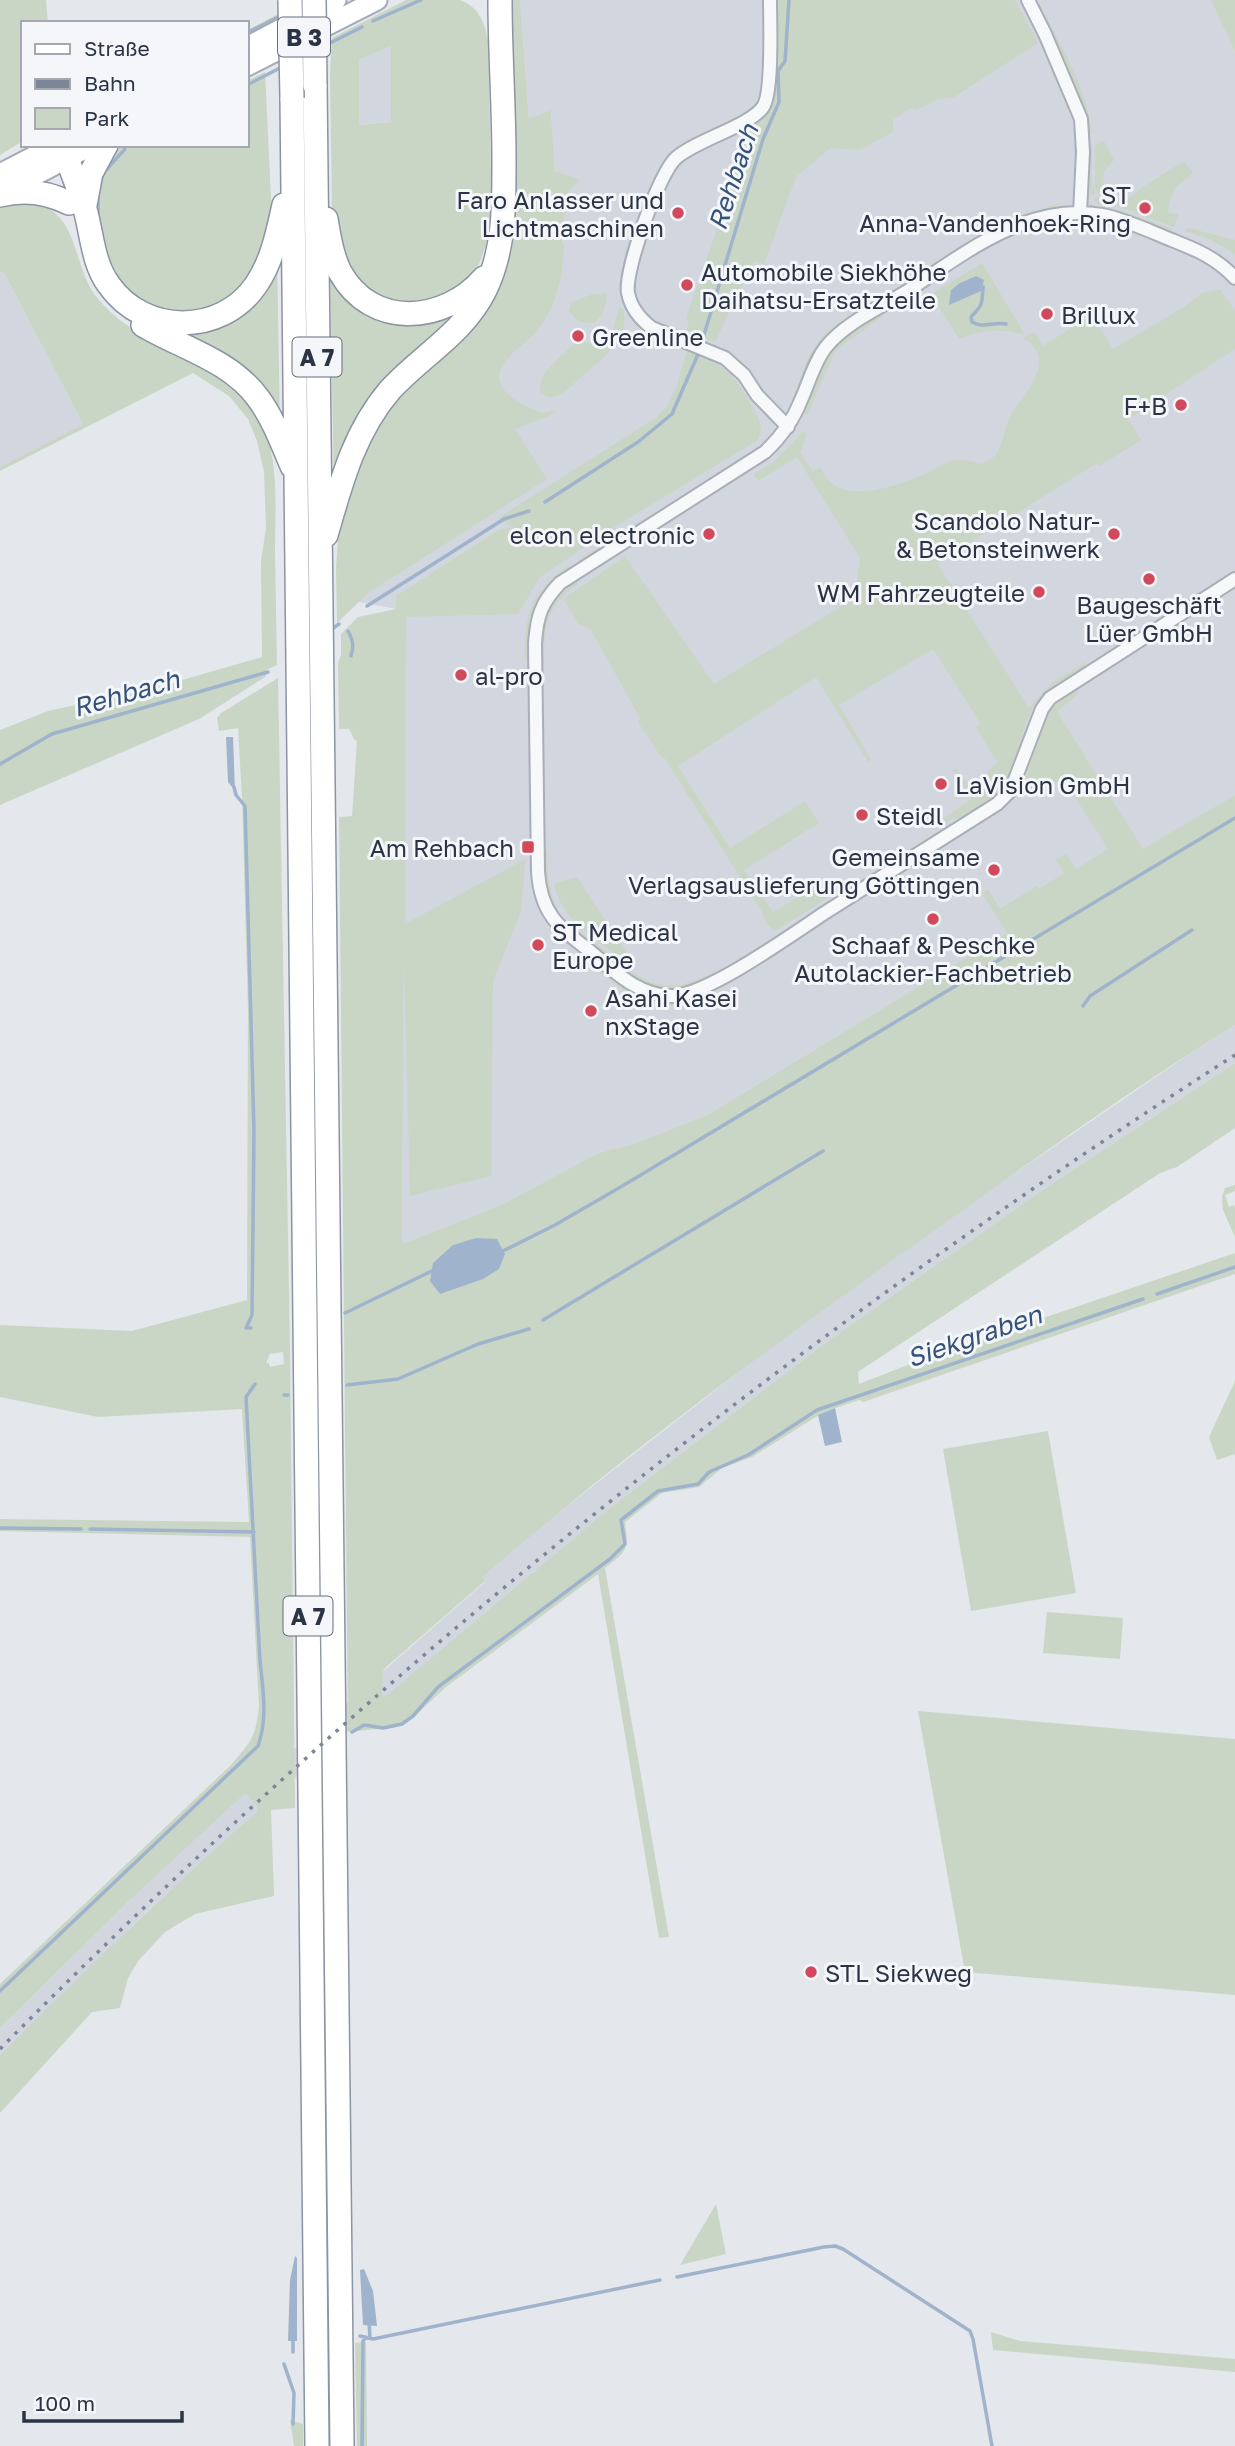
<svg xmlns="http://www.w3.org/2000/svg" width="1235" height="2446" font-family="'Golos Text',sans-serif">
	<style>
		.built { fill: #d2d6de }
		.green { fill: #c9d6c5; fill-rule: evenodd }
		.water { fill: #9fb4cc }
		.lines { fill: none; stroke-linecap: round; stroke-linejoin: round }
		.stream { stroke: #9fb4cc; stroke-width: 3.5 }
		.minor-casing { stroke: #a9aeb7; stroke-width: 16 }
		.primary-casing { stroke: #a3abb8; stroke-width: 23 }
		.motorway-casing { stroke: #8b94a3; stroke-width: 26 }
		.minor { stroke: #f7f8fa; stroke-width: 12 }
		.primary { stroke: #fff; stroke-width: 19 }
		.motorway { stroke: #fff; stroke-width: 23 }
		.rail { stroke: #7d8696; stroke-width: 3.5; stroke-dasharray: 3.5 7; stroke-linecap: butt }
		.motorway-bridge-casing { stroke: #8b94a3; stroke-width: 26; stroke-linecap: butt }
		.motorway-bridge { stroke: #fff; stroke-width: 23 }
		.poi-dot { fill: #d1495b; stroke: #f4f6f9; stroke-width: 2.5 }
		.labels { text-anchor: middle; dominant-baseline: central; stroke-width: 6; stroke-linejoin: round; paint-order: stroke }
		.shield { fill: #f4f6f9; stroke: #676e7b; stroke-width: 2 }
		.shield-label { font-size: 23px; font-weight: bold; fill: #2b3445 }
		.poi-label { font-size: 24px; fill: #2b3445; stroke: #f4f6f9; text-anchor: start }
		.water-label { font-size: 26px; font-style: italic; fill: #34527a; stroke: #f4f6f9 }
	</style>
	<rect width="100%" height="100%" fill="#e4e7ec"/>
	<path class="built" d="M520,0H1235V795L707,1115L636,1143L598,1153L501,1205L402,1244L406,617L396,609L359,602L358,558L562,243L567,193L555,171L551,111L529,120Z
		M391,46V122L358,125L359,60Z
		M0,272L4,273L83,424L0,467Z
		M1235,1025V1063L1041,1191L821,1346L605,1512L385,1698L258,1811L145,1913L0,2055V2028L131,1899L243,1794L485,1582L481,1577L539,1528L784,1337L989,1191L1191,1053Z"/>
	<path class="green" d="M0,0H46L48,23H23V141L0,155Z
		M306,0H320L247,38V30Z
		M406,0H460C479,7 485,23 488,41L492,217L486,245L479,264L464,284L425,305L379,301L353,281L332,214L330,76L332,38ZM391,46V122L359,125V60Z
		M511,0H520L529,119L551,110L555,171L580,180L567,193L562,243L564,244C563,277 557,308 534,334C523,345 502,359 499,375C496,391 526,408 540,412C545,413 551,411 556,410L549,416L515,429L547,479L368,593L337,623L336,568L339,525L355,459L389,405L483,314L496,294L511,254L515,222L516,175Z
		M777,0H1015L1038,43L954,97L936,100L916,110L910,108L893,120V132L860,150L830,148L796,177L764,264L754,261L715,342L686,331L689,322L686,318L744,152L748,135L737,132L772,95Z
		M1211,0H1235V51Z
		M1039,3C1059,44 1088,88 1092,134H1088L1078,95L1036,4Z
		M265,72L272,219L256,270L238,295L199,313L160,311L128,294L107,265L94,199L101,168L112,158L113,151L122,145H247V81Z
		M1104,141L1114,160L1104,171C1101,189 1110,201 1129,198L1141,188L1184,161L1193,173C1175,187 1171,190 1168,213L1179,214L1174,227L1102,200L1095,188V145Z
		M1092,146V182L1095,193L1091,196L1089,185L1088,148Z
		M1097,197L1107,206L1173,229L1170,233L1107,211L1094,200Z
		M36,202C82,218 71,268 99,300C134,341 178,347 219,376C232,386 247,398 256,413C281,454 275,507 275,553C276,590 276,628 277,665L266,670L268,672L265,677L199,719L0,805V730L48,711L151,689L262,657L261,561L266,528L264,472L257,441L248,419L229,396L193,373L0,471V467L83,424L4,273L0,272V208L6,205Z
		M1064,202L1053,209L1011,222L978,240L972,239L1009,219Z
		M1076,219C1099,220 1120,224 1141,234V237C1105,224 1072,219 1035,229V225Z
		M1189,228L1235,240V254L1211,240L1185,231Z
		M277,253L280,429L177,328L211,324Z
		M982,263L1024,333L1023,335C1002,327 979,331 959,339L931,294Z
		M330,264L366,306L468,300L416,361L334,496Z
		M1220,289L1235,311V349L1128,419L1141,440L1099,466L1097,464L1094,465L937,563L1029,708L1052,683L1086,662L1085,667C1068,677 1048,687 1037,703C1016,730 1020,773 995,797C986,806 973,813 963,820L954,817L938,828L937,824L972,798L953,770L956,769L973,791L990,779L987,773L997,762L976,727L981,724L933,649L839,705L871,759L868,762L816,677L678,766L730,848L805,801L819,823L744,870L773,912L830,878H834L842,889L775,931L766,923L761,910L672,770L664,757L662,758L638,722L640,718L591,630L579,624L563,599L625,556L714,684L848,602L857,581L860,558L797,457L758,481L753,474L775,461L803,431L807,434L800,452L813,472L821,467C834,509 897,486 925,474C934,470 944,462 955,460C964,459 973,462 982,464C986,461 993,458 996,455C1004,443 1004,425 1012,413C1026,391 1059,359 1023,338L1034,332L1043,346L1092,315L1113,349L1184,307L1202,293Z
		M596,293L597,295L607,293C606,313 597,332 575,319L569,310L572,302Z
		M873,301L871,307C825,335 820,338 800,389L797,388C815,334 826,330 873,301Z
		M622,307C634,336 599,362 579,379C573,384 565,393 557,396C551,399 546,396 541,393C535,374 563,355 575,343L580,340L601,347L605,342L608,344L614,337L612,335L619,308Z
		M878,315L883,316L835,351L807,416L804,412L825,358L833,348Z
		M687,351C701,357 715,362 727,371C737,380 761,416 761,429C761,430 758,439 758,440L616,526L540,577L518,614L406,617L405,924L525,859L521,911L493,981L491,1176L410,1196L404,964L402,1244L501,1205L598,1153L636,1143L707,1115L1007,933L982,893L988,889L1000,909L1037,886L1039,889L1064,873L1056,860L1066,854L1076,869L1108,849L1066,783L1041,780L1033,796H1027L1023,793L1022,786C1038,750 1037,714 1072,690L1079,693L1057,712L1143,849L1235,795V1025C1130,1090 1029,1163 928,1235C775,1343 624,1455 482,1577L485,1581L385,1668L383,1671L382,1697H385L605,1512L821,1346L1041,1191L1235,1063V1128L1177,1167L1160,1173L858,1372L859,1384L928,1357L1235,1253V1274L863,1402L859,1400L822,1413L752,1457L722,1468L699,1487L662,1493L625,1522C629,1550 627,1551 605,1568L669,1937L659,1938L598,1574L446,1687L415,1716L397,1727L348,1732L339,817L352,816L357,741L354,739L349,729H339L338,663L341,655V634L358,617L396,609V596L500,529L515,528L498,518L657,417C676,400 679,375 687,351Z
		M651,515L650,519L582,562L578,560Z
		M568,566L570,570C535,596 528,615 529,658L525,661C524,618 529,592 568,566Z
		M576,580L578,584C543,608 544,630 544,669L540,667C540,626 543,606 576,580Z
		M278,678L290,1349L295,1808L271,1810L274,1896L195,1914L165,1932L139,1960L128,1978L120,2008L92,2012L0,2113V2055C84,1971 169,1889 258,1811V1807L247,1794L243,1795L131,1899L0,2028V1984L232,1764C252,1740 255,1739 259,1707L250,1537L0,1531V1519L249,1522L242,1409L98,1417L0,1397V1325L132,1331L247,1300L248,1011L242,797L238,728L219,731L217,718L221,713ZM283,1352L284,1364L270,1367L269,1363H266L270,1354Z
		M542,850H547C548,876 548,898 564,919C581,932 598,946 615,959C652,988 671,995 713,972L712,976C697,985 683,991 666,990C640,989 560,928 550,904C543,887 544,868 542,850Z
		M577,877L628,955L622,959C595,938 560,919 554,883Z
		M588,958L629,990L628,994L585,961Z
		M644,998C659,1002 679,998 691,1005L659,1006L640,1000Z
		M1235,1185V1191L1225,1195L1229,1207L1234,1205L1235,1208V1237L1223,1210L1222,1196L1225,1188Z
		M1235,1381V1454L1217,1460L1209,1437Z
		M1048,1431L1076,1593L971,1611L943,1449Z
		M1047,1612L1123,1618L1120,1659L1043,1653Z
		M918,1711L1235,1739V1995L965,1972Z
		M716,2204L726,2254L680,2265Z
		M991,2332L1020,2341L1235,2359V2372L993,2350Z
		M366,2342L367,2446H357L355,2343Z
		M290,2420L303,2424V2446H294Z"/>
	<path class="water" d="M976,276L984,280L981,291L949,305L951,290L960,283Z
		M226,737H233L235,791L228,782Z
		M476,1238L497,1239L505,1254L499,1269L483,1279L440,1294L430,1281L433,1263L453,1245Z
		M835,1408L842,1442L825,1446L818,1415Z
		M295,2256L297,2258V2341H288L290,2280Z
		M364,2269L373,2291L377,2326L363,2325L360,2270Z"/>
	<g class="lines">
		<path class="stream" d="M373,21L421,0
			M247,33L282,15
			M324,46L362,27
			M247,85L282,67
			M101,179L105,171L125,149
			M98,213V194
			M983,287C982,305 983,304 971,317L972,322C983,329 994,321 1006,324
			M701,345L763,139L779,102L778,71L785,61L789,0
			M545,502L638,442L672,414L699,352
			M367,606L504,519L529,511
			M329,631L339,624
			M348,631C353,640 354,646 351,656
			M0,764L52,734L268,672
			M234,787L236,795L245,806L254,1131L252,1315L246,1328H251
			M1083,1006L1090,996L1192,930
			M499,1253L555,1225L624,1185L1235,818
			M1157,1294L1235,1267
			M345,1313L434,1270
			M543,1320L823,1151
			M347,1385L398,1379L478,1344L529,1329
			M284,1395H288
			M0,1528L81,1529
			M90,1529L254,1532
			M352,1732L364,1725L383,1728L402,1724L413,1716L438,1687L610,1559L625,1544L621,1520L658,1491L698,1484L709,1472L748,1455L817,1410L1143,1299
			M0,1991L258,1746C268,1718 263,1690 260,1661L246,1397L255,1384
			M677,2277L824,2247L835,2246L843,2249L970,2331L973,2339L992,2446
			M369,2321L370,2338
			M360,2336L373,2339L660,2280
			M293,2337V2352
			M284,2364L294,2393L293,2424
			M362,2446L363,2341L366,2337"/>
		<defs>
			<path id="minor" d="M770,0C770,20 773,93 763,107C750,126 696,140 676,158C659,173 624,271 628,293C631,308 640,319 652,328L725,358L744,375L757,395L788,427
				M1028,0L1045,34L1081,119L1083,152L1080,213
				M1235,278C1214,255 1191,248 1162,236C1143,228 1123,219 1102,215C1029,202 966,252 909,290C882,307 846,322 826,347C814,362 809,383 801,400C793,421 781,437 765,452L560,583C541,603 537,616 535,643L538,872C541,915 559,927 591,952C615,972 640,997 673,996C708,995 794,933 826,912C883,876 940,840 997,804L1011,790L1042,709L1050,698L1235,579"/>
			<path id="primary" d="M247,47L336,0
				M247,66L377,0
				M0,174L56,145
				M1,193L92,145"/>
			<path id="motorway" d="M315,85L342,2446
				M292,98L317,2446
				M67,158C73,175 80,191 85,209C92,234 93,264 109,285C144,335 221,336 256,285C272,262 278,232 284,205
				M0,195C24,189 47,192 69,203
				M85,205L91,173L106,145
				M326,219C329,237 332,256 340,272C372,330 445,323 484,278
				M143,325C182,348 230,360 258,398C273,418 282,443 292,466
				M326,535C341,483 354,432 390,390C421,356 464,333 485,290C505,249 504,204 504,160C504,106 500,53 500,0"/>
		</defs>
		<use href="#minor" class="minor-casing"/>
		<use href="#primary" class="primary-casing"/>
		<use href="#motorway" class="motorway-casing"/>
		<use href="#minor" class="minor"/>
		<use href="#primary" class="primary"/>
		<use href="#motorway" class="motorway"/>
		<path class="rail" d="M0,2049C373,1672 789,1340 1235,1055"/>
		<defs>
			<path id="motorway-bridge" d="M290,0L292,98
				M314,0L315,85"/>
		</defs>
		<use href="#motorway-bridge" class="motorway-bridge-casing"/>
		<use href="#motorway-bridge" class="motorway-bridge"/>
	</g>
	<g class="poi-dot">
		<circle cx="1145" cy="208" r="7"/>
		<circle cx="678" cy="213" r="7"/>
		<circle cx="687" cy="285" r="7"/>
		<circle cx="1047" cy="314" r="7"/>
		<circle cx="578" cy="336" r="7"/>
		<circle cx="1181" cy="405" r="7"/>
		<circle cx="709" cy="534" r="7"/>
		<circle cx="1114" cy="534" r="7"/>
		<circle cx="1149" cy="579" r="7"/>
		<circle cx="1039" cy="592" r="7"/>
		<circle cx="461" cy="675" r="7"/>
		<circle cx="941" cy="784" r="7"/>
		<circle cx="862" cy="815" r="7"/>
		<rect x="521" y="840" width="14" height="14" rx="3.5"/>
		<circle cx="994" cy="870" r="7"/>
		<circle cx="933" cy="919" r="7"/>
		<circle cx="538" cy="945" r="7"/>
		<circle cx="591" cy="1011" r="7"/>
		<circle cx="811" cy="1972" r="7"/>
	</g>
	<g class="labels">
		<g class="shield">
			<rect x="278" y="17.5" width="52" height="39" rx="5"/>
			<rect x="292.5" y="337.5" width="49" height="39" rx="5"/>
			<rect x="283.5" y="1596.5" width="49" height="39" rx="5"/>
		</g>
		<g class="shield-label">
			<text x="304" y="37">B 3</text>
			<text x="317" y="357">A 7</text>
			<text x="308" y="1616">A 7</text>
		</g>
		<g class="poi-label">
			<text x="1131" y="194" text-anchor="end">ST<tspan x="1131" dy="28">Anna-Vandenhoek-Ring</tspan></text>
			<text x="664" y="199" text-anchor="end">Faro Anlasser und<tspan x="664" dy="28">Lichtmaschinen</tspan></text>
			<text x="701" y="271">Automobile Siekhöhe<tspan x="701" dy="28">Daihatsu-Ersatzteile</tspan></text>
			<text x="1061" y="314">Brillux</text>
			<text x="592" y="336">Greenline</text>
			<text x="1167" y="405" text-anchor="end">F+B</text>
			<text x="1100" y="520" text-anchor="end">Scandolo Natur-<tspan x="1100" dy="28">&amp; Betonsteinwerk</tspan></text>
			<text x="695" y="534" text-anchor="end">elcon electronic</text>
			<text x="1025" y="592" text-anchor="end">WM Fahrzeugteile</text>
			<text x="1149" y="604" text-anchor="middle">Baugeschäft<tspan x="1149" dy="28">Lüer GmbH</tspan></text>
			<text x="475" y="675">al-pro</text>
			<text x="955" y="784">LaVision GmbH</text>
			<text x="876" y="815">Steidl</text>
			<text x="514" y="847" text-anchor="end">Am Rehbach</text>
			<text x="980" y="856" text-anchor="end">Gemeinsame<tspan x="980" dy="28">Verlagsauslieferung Göttingen</tspan></text>
			<text x="552" y="931">ST Medical<tspan x="552" dy="28">Europe</tspan></text>
			<text x="933" y="944" text-anchor="middle">Schaaf &amp; Peschke<tspan x="933" dy="28">Autolackier-Fachbetrieb</tspan></text>
			<text x="605" y="997">Asahi Kasei<tspan x="605" dy="28">nxStage</tspan></text>
			<text x="825" y="1972">STL Siekweg</text>
		</g>
		<g class="water-label">
			<text transform="translate(733 177) rotate(-72)">Rehbach</text>
			<text transform="translate(126 693) rotate(-16)">Rehbach</text>
			<text transform="translate(974 1336) rotate(-19)">Siekgraben</text>
		</g>
	</g>
	<rect x="21" y="21" width="228" height="126" fill="#f4f6f9" stroke="#a4a8b1" stroke-width="2"/>
	<rect x="35" y="44" width="35" height="10" fill="#ffffff" stroke="#a4a8b1" stroke-width="2"/>
	<text x="84" y="56" font-size="21" fill="#2b3445">Straße</text>
	<rect x="35" y="79" width="35" height="10" fill="#7d8696" stroke="#a4a8b1" stroke-width="2"/>
	<text x="84" y="91" font-size="21" fill="#2b3445">Bahn</text>
	<rect x="35" y="108" width="35" height="21" fill="#c9d6c5" stroke="#a4a8b1" stroke-width="2"/>
	<text x="84" y="126" font-size="21" fill="#2b3445">Park</text>
	<path d="M24 2411v10h158v-10" fill="none" stroke="#2b3445" stroke-width="3.5"/>
	<text x="35" y="2411" font-size="21" fill="#2b3445" stroke="#f4f6f9" stroke-width="5" paint-order="stroke">100 m</text>
</svg>
